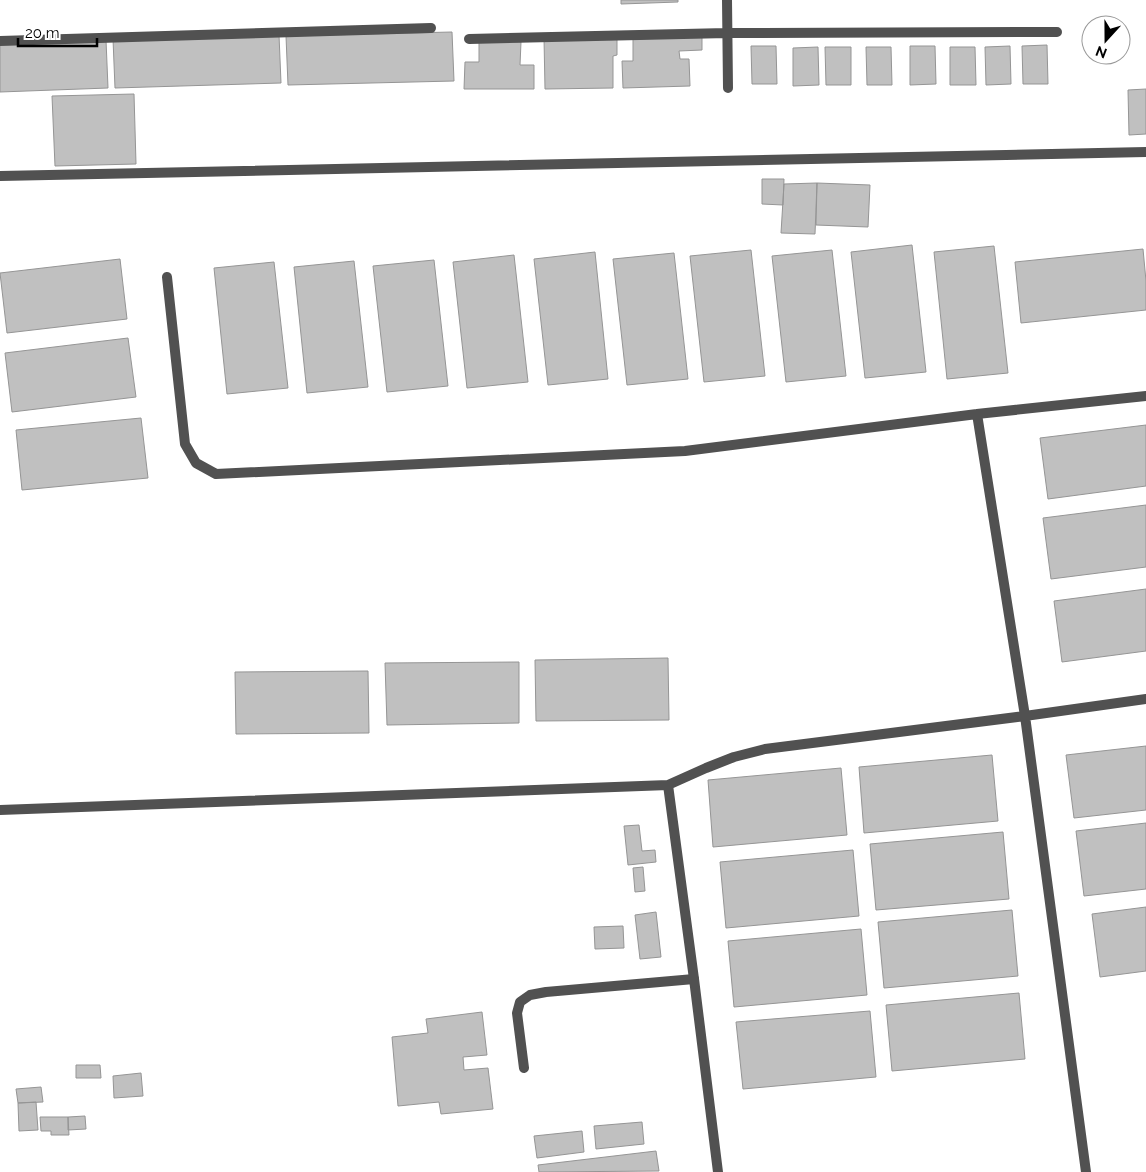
<svg xmlns="http://www.w3.org/2000/svg" width="1146" height="1172" font-family="Raleway,sans-serif">
	<style>
		.building { fill: #c0c0c0; stroke: #959595 }
		.lines { fill: none; stroke-linecap: round; stroke-linejoin: round }
		.lane { stroke: #515151; stroke-width: 10 }
		.street { stroke: #515151; stroke-width: 10 }
	</style>
	<rect width="100%" height="100%" fill="#fff"/>
	<path class="building" d="M621,0H678V2L621,4Z
		M452,32L454,81L288,85L286,36Z
		M279,35L281,83L115,88L113,39Z
		M617,37V55L613,56V88L545,89L544,38Z
		M702,37V50L679,51L680,59H689L690,86L623,88L622,61H633V39Z
		M106,40L108,88L0,92V43Z
		M479,41L521,42L520,65H534V89H464L465,62H479Z
		M1047,45L1048,84H1023L1022,46Z
		M751,46H776L777,84H752Z
		M910,46H935L936,84L910,85Z
		M1010,46L1011,84L986,85L985,47Z
		M818,47L819,85L793,86V48Z
		M825,47H851V85H826Z
		M866,47H891L892,85H867Z
		M950,47H975L976,85H950Z
		M1146,89V134L1129,135L1128,90Z
		M134,94L136,164L55,166L52,96Z
		M762,179H784L783,205L762,204Z
		M817,183L815,234L781,233L784,184Z
		M817,183L870,185L868,227L816,225Z
		M912,245L926,372L865,378L851,252Z
		M994,246L1008,373L947,379L934,252Z
		M1143,249L1146,281V310L1021,323L1015,262Z
		M751,250L765,376L704,382L690,256Z
		M832,250L846,376L786,382L772,256Z
		M595,252L608,379L548,385L534,259Z
		M674,253L688,379L627,385L613,259Z
		M514,255L528,382L467,388L453,262Z
		M120,259L127,319L7,333L0,273Z
		M434,260L448,386L387,392L373,266Z
		M354,261L368,387L307,393L294,267Z
		M274,262L288,388L227,394L214,268Z
		M128,338L136,397L12,412L5,353Z
		M141,418L148,478L22,490L16,430Z
		M1146,425V486L1048,499L1040,438Z
		M1146,505V567L1051,579L1043,518Z
		M1146,589V651L1062,662L1054,601Z
		M668,658L669,720L536,721L535,660Z
		M519,662V723L387,725L385,663Z
		M368,671L369,733L236,734L235,672Z
		M1146,746V810L1074,818L1066,755Z
		M992,755L998,821L864,833L859,767Z
		M841,768L847,835L713,847L708,780Z
		M1146,823V889L1084,896L1076,831Z
		M639,825L642,851L655,850L656,862L628,865L624,826Z
		M1003,832L1009,899L876,910L870,844Z
		M853,850L859,916L726,928L720,862Z
		M643,867L645,891L635,892L633,868Z
		M1146,907V971L1100,977L1092,914Z
		M1012,910L1018,976L884,988L878,922Z
		M656,912L661,957L640,959L635,915Z
		M623,926L624,948L595,949L594,927Z
		M861,929L867,995L734,1007L728,941Z
		M1019,993L1025,1059L892,1071L886,1005Z
		M870,1011L876,1077L743,1089L736,1022Z
		M482,1012L487,1055L463,1057L464,1070L488,1068L493,1109L441,1114L439,1102L398,1106L392,1037L428,1033L426,1019Z
		M76,1065H100L101,1078H76Z
		M141,1073L143,1096L114,1098L113,1076Z
		M41,1087L43,1102L18,1103L16,1089Z
		M36,1102L38,1130L19,1131L18,1103Z
		M85,1116L86,1129L68,1130V1117Z
		M40,1117H68L69,1135H51V1131H41Z
		M642,1122L644,1144L596,1149L594,1126Z
		M582,1131L584,1152L537,1158L534,1136Z
		M656,1151L659,1171L539,1172L538,1165Z"/>
	<g class="lines">
		<path class="lane" d="M524,1068L517,1013L520,1002L530,995L546,992L694,979"/>
		<path class="street" d="M727,0L728,88
			M469,39L727,33L1057,32
			M0,41L431,28
			M0,176L1146,152
			M167,277L185,444L196,463L216,474L685,451L977,414L1146,396
			M977,414L1025,716L1086,1172
			M668,785L694,979L718,1172
			M0,810L668,785L706,768L734,757L765,749L1025,716L1146,699"/>
	</g>
	<g transform="translate(1106 40) rotate(201)"><circle r="24" fill="#ffffff" stroke="#999999"/>
	<path d="M0-4L9 19L0 12L-9 19Z" fill="#000000"/>
	<text y="-8" font-size="14" font-weight="bold" text-anchor="middle" fill="#000000">N</text>
	</g>
	<path d="M18 38v8h79v-8" fill="none" stroke="#000000" stroke-width="2.5"/>
	<text x="25" y="38" font-size="15" fill="#000000" stroke="#ffffff" stroke-width="4" paint-order="stroke">20 m</text>
</svg>
